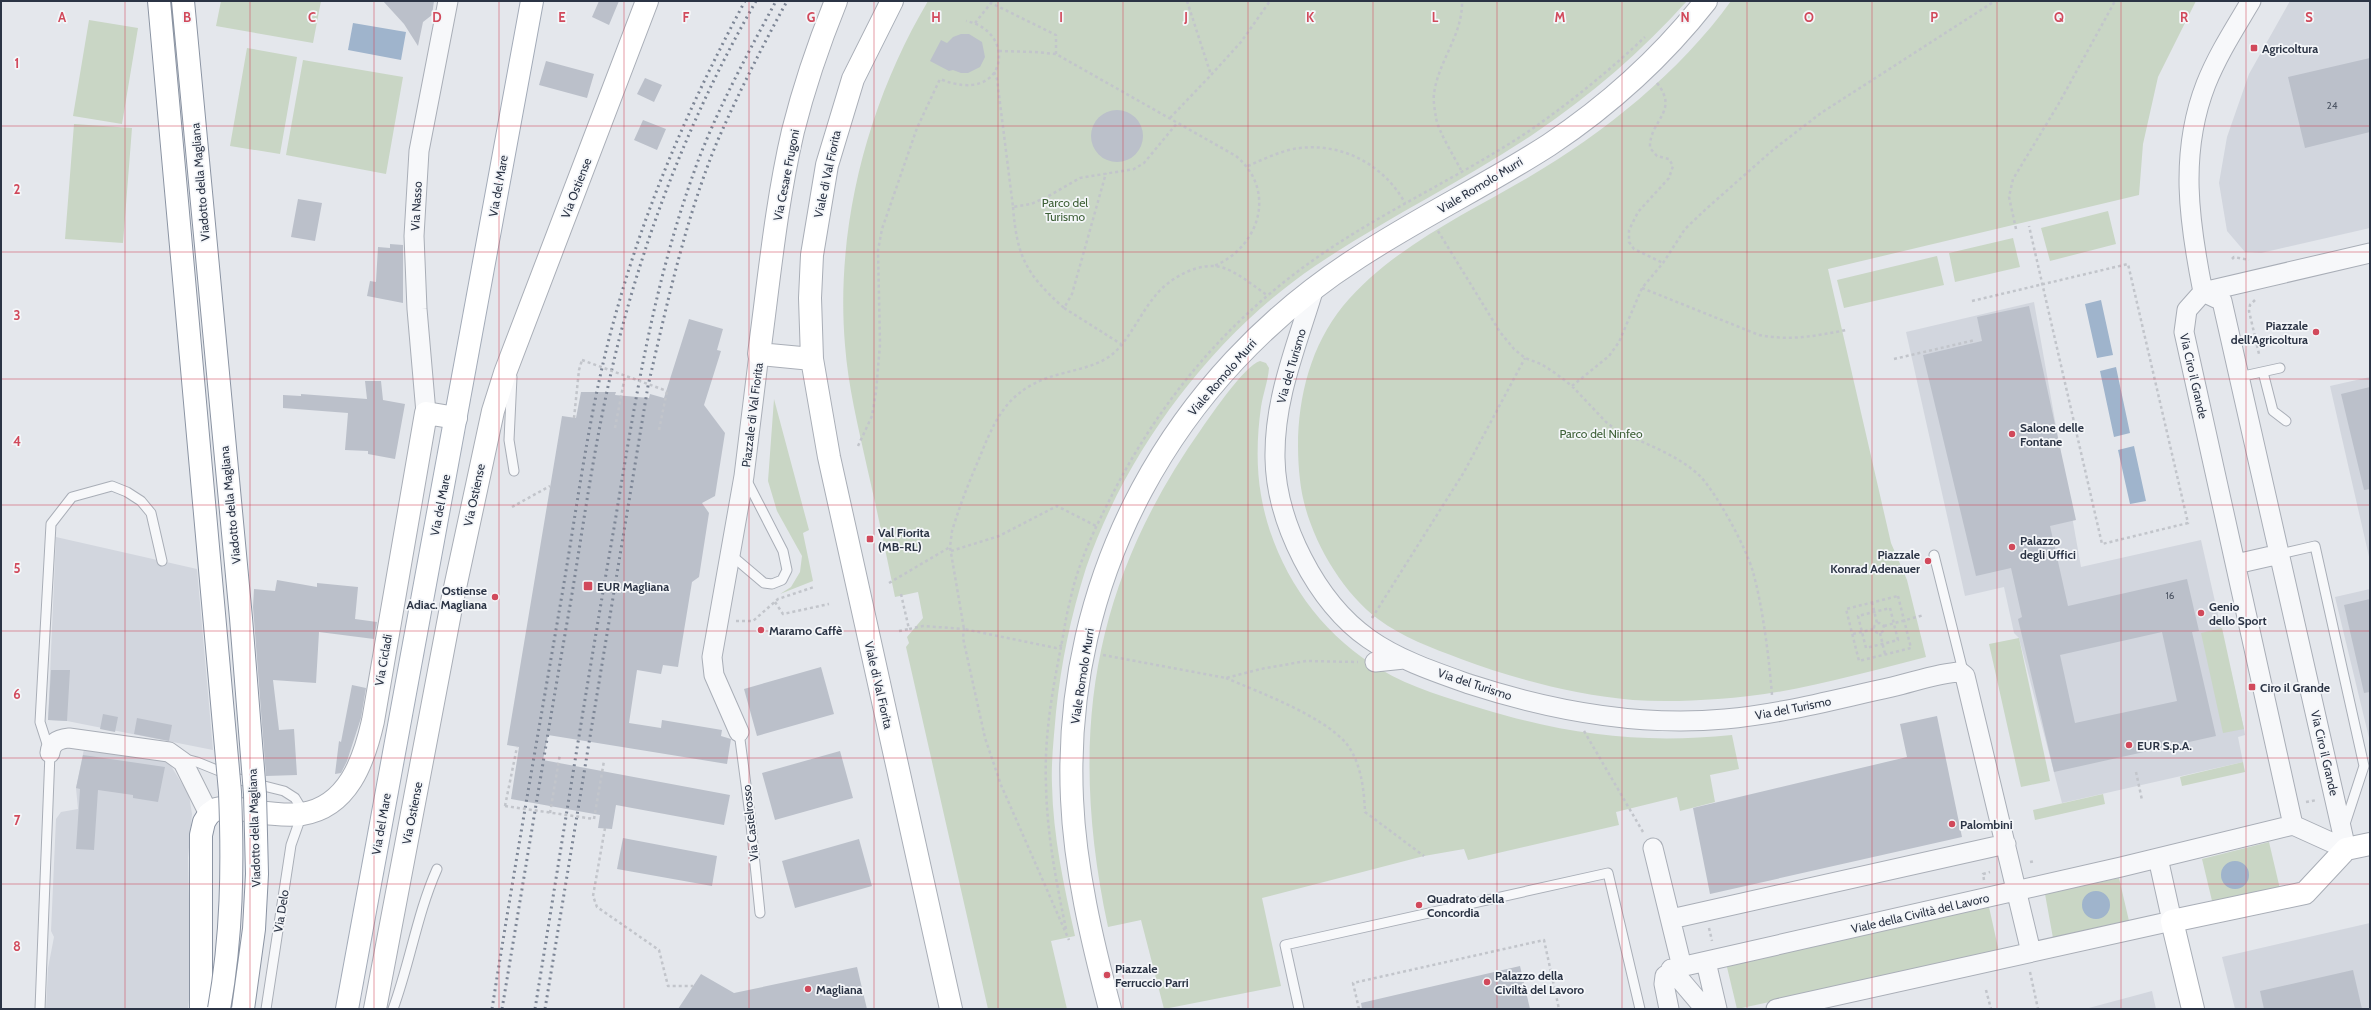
<svg xmlns="http://www.w3.org/2000/svg" width="2371" height="1010" font-family="Cabin,sans-serif">
	<style>
		.built { fill: #d2d6de }
		.green { fill: #c9d6c5 }
		.water { fill: #9fb4cc }
		.building { fill: #bbc0ca; fill-rule: evenodd }
		.lines { fill: none; stroke-linecap: round; stroke-linejoin: round }
		.lane-casing { stroke: #a9aeb7; stroke-width: 11 }
		.street-casing { stroke: #a9aeb7; stroke-width: 21 }
		.secondary-casing { stroke: #a9aeb7; stroke-width: 24 }
		.primary-casing { stroke: #a3abb8; stroke-width: 24 }
		.highway-casing { stroke: #8b94a3; stroke-width: 24 }
		.path { stroke: #c2c5cb; stroke-width: 2.5; stroke-dasharray: 3 3; stroke-linecap: butt }
		.lane { stroke: #f7f8fa; stroke-width: 9 }
		.street { stroke: #f7f8fa; stroke-width: 19 }
		.secondary { stroke: #fff; stroke-width: 22 }
		.primary { stroke: #fff; stroke-width: 22 }
		.highway { stroke: #fff; stroke-width: 22 }
		.rail { stroke: #7d8696; stroke-width: 3; stroke-dasharray: 2 4; stroke-linecap: butt }
		.highway-bridge-casing { stroke: #8b94a3; stroke-width: 24; stroke-linecap: butt }
		.path-bridge { stroke: #c2c5cb; stroke-width: 2.5; stroke-dasharray: 3 3; stroke-linecap: butt }
		.highway-bridge { stroke: #fff; stroke-width: 22 }
		.grid { fill: none; stroke: #d1495b; stroke-width: 1; stroke-opacity: 0.55 }
		.poi-dot { fill: #d1495b; stroke: #f4f6f9; stroke-width: 1.5 }
		.labels { text-anchor: middle; dominant-baseline: central; stroke-width: 3.5; stroke-linejoin: round; paint-order: stroke }
		.number-label { font-size: 10px; fill: #4f5766 }
		.poi-label { font-size: 12px; font-weight: bold; fill: #2b3445; stroke: #f4f6f9; text-anchor: start }
		.street-label { font-size: 12px; fill: #2b3445; stroke: #f4f6f9 }
		.park-label { font-size: 12px; fill: #3f6138; stroke: #f4f6f9 }
		.grid-label { font-size: 13px; text-anchor: middle; font-weight: bold; fill: #d1495b; stroke: #f4f6f9; stroke-width: 3.5; stroke-linejoin: round; paint-order: stroke }
	</style>
	<rect width="100%" height="100%" fill="#e4e7ec"/>
	<path class="built" d="M2290,1H2370V228L2261,253L2245,252L2227,231L2219,183L2227,137L2249,74Z
		M2034,302L2081,567L2201,540L2244,729L2245,735L2238,737L2243,762L2062,803L2019,638L2014,633L2004,587L1965,596L1906,332Z
		M2370,377V561L2330,386Z
		M56,537L197,569L213,750L67,721L48,720Z
		M2370,589V742L2335,597Z
		M84,749L168,761L189,795L192,814L188,858L191,980L188,1009H46L48,968L54,937L51,931L56,819L61,812L78,809L76,788Z
		M2370,923V1009H2235L2222,957Z
		M2152,991L2156,1009H2085Z"/>
	<path class="green" d="M221,1H321L313,43L216,26Z
		M928,1H1687C1641,52 1591,95 1535,133C1464,181 1386,218 1315,266C1213,335 1126,451 1086,568C1071,615 1061,663 1056,712C1054,736 1051,761 1052,785C1053,836 1064,886 1075,936L1051,941L1067,1009H988L906,647L909,643L907,637L923,618L918,592L895,597C886,553 877,510 867,467C858,426 848,386 845,345C835,227 868,102 928,1Z
		M1731,1H2196L2158,77L2143,144L2139,195L1828,269L1891,543L1907,580L1926,657C1858,674 1789,695 1718,699C1690,701 1661,702 1633,700C1574,695 1515,679 1461,659C1432,648 1402,637 1378,619C1338,589 1305,529 1300,480C1293,420 1304,354 1343,306C1391,248 1466,214 1529,177C1604,133 1680,72 1731,1Z
		M89,20L138,28L122,124L73,116Z
		M247,48L297,57L280,154L230,146Z
		M303,60L403,77L386,174L286,155Z
		M74,124L132,128L123,243L65,239Z
		M2108,211L2116,244L2050,261L2041,228Z
		M2013,238L2020,267L1955,282L1949,253Z
		M1937,256L1944,285L1844,308L1837,280Z
		M1260,361L1266,363L1269,368C1268,381 1263,394 1261,407C1257,435 1256,467 1261,495C1273,566 1318,633 1380,669C1411,688 1448,698 1483,709C1569,735 1642,744 1732,735L1739,769L1710,775L1715,802L1680,811L1677,797L1616,812L1619,825L1468,860L1464,849L1424,856L1262,898L1281,986L1164,1009L1141,920L1108,927C1068,739 1090,586 1202,428C1212,414 1245,365 1260,361Z
		M774,399L809,530L803,533L813,581L780,594L791,587L800,572L802,556L777,511L768,481Z
		M2222,628L2244,729L2223,733L2201,633Z
		M2019,638L2050,781L2021,787L1989,644Z
		M2243,762L2245,772L2182,786L2180,777Z
		M2103,794L2105,804L2035,820L2033,810Z
		M2269,842L2280,889L2213,905L2202,859Z
		M2119,878L2129,921L2053,938L2045,894Z
		M1989,907L1999,952L1737,1009L1726,963Z"/>
	<path class="water" d="M353,23L406,32L401,60L348,50Z
		M2101,300L2113,355L2097,358L2085,304Z
		M2116,367L2130,433L2114,437L2100,371Z
		M2134,446L2146,501L2130,504L2118,450Z
		M2221 875a14 14 0 1 1 28 0a14 14 0 1 1-28 0Z
		M2082 905a14 14 0 1 1 28 0a14 14 0 1 1-28 0Z"/>
	<path class="building" d="M383,1H434L432,15L423,22L418,46L404,24Z
		M599,1H619L609,25L592,17Z
		M961,34H969L982,42L985,57L980,67L968,73H961L953,70L949,71L930,61L941,40L947,43L953,37Z
		M2370,58V132L2305,148L2288,77Z
		M546,61L594,74L587,98L539,85Z
		M645,78L662,85L654,102L637,94Z
		M1091 136a26 26 0 1 1 52 0a26 26 0 1 1-52 0Z
		M643,120L666,129L657,150L634,140Z
		M298,199L322,203L315,241L291,237Z
		M390,244L403,245V303L367,296L370,281L376,282L378,247L390,248Z
		M2029,306L2076,520L2050,526L2068,606L2187,579L2199,631L2192,632L2216,736L2054,772L2018,619L2022,617L2011,568L1976,576L1923,355L1982,341L1977,317ZM2162,632L2177,701L2075,723L2060,655Z
		M689,319L723,329L717,350L721,351L704,405L725,433L715,496L702,503L709,513L699,577L692,582L678,667L663,665L661,674L637,670L629,723L661,728L662,720L722,730L721,736L731,739L727,764L548,735L543,760L730,795L724,825L616,805L612,829L598,828L600,815L511,799L519,747L507,745L562,416L576,418L581,392H616L615,395L649,398L650,394L664,398Z
		M365,381H381L383,400L405,404L395,459L368,454V451L345,450L348,413L283,408V395L301,396V394L367,399Z
		M2370,387V489L2364,490L2341,394Z
		M277,580L317,587V583L358,587L355,619L377,622L374,639L319,632L316,683L273,680L279,730L294,729L297,775L266,776L253,607L254,589L275,591Z
		M2370,599V692L2364,693L2344,605Z
		M821,667L834,714L757,736L744,689Z
		M51,670H70L67,721L48,720Z
		M352,685L366,688L361,718L347,761L341,773L335,774L339,741L341,742Z
		M103,714L118,717L115,732L100,729Z
		M1937,716L1962,837L1710,894L1693,808L1907,757L1900,724Z
		M137,718L172,725L169,741L134,734Z
		M840,751L853,798L775,820L762,773Z
		M83,755L165,767L158,802L133,798V795L98,790L94,850L76,849L80,789L76,788Z
		M623,838L717,856L712,886L617,869Z
		M859,839L872,886L795,908L782,861Z
		M1520,966L1530,1009H1362L1361,1003Z
		M857,967L867,1009H678L701,974L734,993Z
		M2353,970L2362,1009H2264L2260,991Z"/>
	<g class="lines">
		<defs>
			<path id="lane" d="M2263,372L2273,411L2286,421
				M512,377L509,440L514,471
				M2239,377L2280,368
				M2280,554L2315,546L2364,766L2344,827
				M731,555L764,583L772,584L782,580L787,570L783,551L746,479
				M1934,555L1964,675
				M739,732L750,815L760,913
				M182,758L197,762L244,781L284,791L295,798L301,808L302,814L291,845L266,1009
				M40,1009L50,753L40,722L51,524L72,497L112,486L127,492L141,501L151,513L162,561
				M393,1009C410,963 417,914 437,869
				M1299,1009L1285,945L1608,873L1640,1009"/>
			<path id="street" d="M1314,288C1297,345 1274,398 1275,458C1276,522 1316,602 1369,639C1399,660 1435,672 1469,684C1552,711 1637,727 1725,719C1782,714 1836,699 1892,687C1914,682 1938,673 1960,672L1965,676L2031,952
				M2203,292L2222,301L2346,849
				M2203,292L2187,310L2184,332L2293,825
				M2203,292C2189,222 2179,153 2206,84C2218,54 2235,28 2251,1
				M2203,292L2370,253
				M426,413L417,309L414,236L419,151L448,1
				M2236,564L2280,554
				M1375,662L1404,659
				M739,732L714,675L712,657L744,476L759,354
				M50,753C51,742 59,739 69,738L169,752L183,762L209,814
				M1653,848L1682,967
				M1671,919L2006,844
				M1706,962L1717,1009
				M1671,969L1705,1009
				M1669,1009L1664,984L1665,976L1676,968L2121,867L2293,825L2346,849
				M1776,1009L2172,921L2158,858"/>
			<path id="secondary" d="M892,1L853,79L827,165L812,255L810,298L812,359L829,457L951,1009
				M812,359L759,354C769,280 776,204 793,131C804,87 819,43 836,1
				M209,814L216,809L226,807C248,810 280,817 302,814C348,807 364,761 373,721L426,413L456,418
				M375,1009L453,597L493,411L505,373L647,1
				M1110,1009C1092,941 1075,869 1072,799C1062,577 1173,376 1359,257C1420,217 1487,185 1549,145C1609,105 1662,57 1706,1
				M2193,1009L2172,921L2305,893L2346,849L2370,844"/>
			<path id="primary" d="M347,1009L532,1"/>
			<path id="highway" d="M201,1009V835L204,822L209,814"/>
		</defs>
		<use href="#lane" class="lane-casing"/>
		<use href="#street" class="street-casing"/>
		<use href="#secondary" class="secondary-casing"/>
		<use href="#primary" class="primary-casing"/>
		<use href="#highway" class="highway-casing"/>
		<path class="path" d="M1187,1L1211,75L1241,42L1270,1
			M975,23L991,3L1056,35V54
			M999,51L1035,52L1056,54L1236,156C1277,190 1260,247 1214,266
			M994,72L997,79L1013,207L1031,204L1047,197L1080,178L1134,169L1144,163L1178,122
			M1657,83C1680,112 1649,120 1650,148L1657,156L1669,159L1673,166L1669,178L1638,212L1629,230V242L1634,249L1663,263
			M1170,118L1211,75
			M1248,166C1264,159 1282,150 1300,148C1343,143 1384,165 1405,203
			M1461,170C1454,156 1439,133 1436,118C1435,111 1433,101 1434,94C1438,61 1463,35 1462,1
			M1013,207C1017,257 1026,274 1064,308L1072,294L1106,173
			M2016,229L2009,197L2013,179L2058,105L2115,1
			M1438,231L1500,332L1514,349L1525,358L1541,364L1555,373L1572,386L1606,422L1615,429C1642,443 1677,454 1700,476C1717,494 1746,547 1753,572C1763,608 1769,658 1772,695
			M2232,259L2234,257L2249,260
			M1642,288L1759,335C1790,341 1816,336 1846,330
			M2255,300L2250,305L2249,311L2259,354
			M1972,301L2128,264L2188,523L2102,544L2029,226
			M1064,308L1121,344
			M1894,359L1975,340
			M1572,386L1609,356L1619,342L1642,288L1663,263L1685,229L1706,209L1774,149L1821,113L1995,1
			M574,418L579,370L582,360
			M615,428L625,376
			M659,430L667,391
			M858,446L872,416L876,392L880,344L878,250L882,229L917,128L940,79C1008,107 1018,31 966,21
			M512,507L550,486
			M951,551L999,536L1057,506L1096,526
			M889,583L950,547
			M901,594L909,629L923,626L964,629L963,638L985,738L1001,785L1069,940
			M1898,596L1911,648L1859,661L1846,609Z
			M775,602L783,614L829,604
			M1872,602L1877,623
			M1890,608L1898,640L1866,648L1858,616Z
			M1372,618L1464,472L1525,358
			M736,621H753L778,599L814,587
			M1874 628a5 5 0 1 1 10 0a5 5 0 1 1-10 0Z
			M1884,626L1924,615
			M899,631L909,629
			M1880,633L1885,654
			M1853,634L1874,629
			M1062,645L1056,648L964,629L950,547L952,531C959,508 967,487 976,466C993,425 1003,394 1047,378C1069,370 1100,368 1117,350C1132,334 1141,313 1155,296C1169,278 1201,260 1224,268C1240,274 1254,286 1268,296
			M1103,655L1226,678L1261,669L1306,661L1358,662
			M1226,678C1261,693 1321,715 1346,743C1361,762 1364,789 1365,812L1424,856
			M1584,731L1643,832
			M2136,772L2142,800
			M2306,802L2317,800
			M505,806L517,747
			M550,813L560,754
			M594,819L604,761
			M605,828L593,896L597,907L659,950L668,986H693
			M2030,862L2035,861
			M1984,880L1983,874L1990,872
			M1709,928L1712,941
			M1066,929C1056,881 1047,834 1046,785C1044,738 1052,692 1061,647C1064,631 1066,616 1070,601C1077,567 1092,534 1108,503C1156,406 1223,324 1312,261C1382,211 1461,177 1532,129C1572,101 1610,70 1645,37
			M2030,972L2038,1009
			M1986,990L1991,1009
			M1359,1009L1353,983L1544,940L1559,1009"/>
		<use href="#lane" class="lane"/>
		<use href="#street" class="street"/>
		<use href="#secondary" class="secondary"/>
		<use href="#primary" class="primary"/>
		<use href="#highway" class="highway"/>
		<path class="rail" d="M492,1009C514,869 539,729 563,589C579,494 591,398 618,306C648,199 693,98 745,1
			M502,1009C525,872 547,736 571,600C583,527 593,454 609,382C638,250 688,119 756,1
			M535,1009C561,849 586,688 614,528C635,402 653,282 698,161C719,106 748,53 776,1
			M545,1009L648,386C667,304 685,220 717,142C738,94 762,47 787,1"/>
		<defs>
			<path id="highway-bridge" d="M159,1L230,792C233,866 232,936 219,1009
				M183,1L241,618L255,794L257,874L254,929L243,1009"/>
		</defs>
		<use href="#highway-bridge" class="highway-bridge-casing"/>
		<path class="path-bridge" d="M582,360L667,391
			M505,806L594,819"/>
		<use href="#highway-bridge" class="highway-bridge"/>
	</g>
	<path class="grid" d="M125,1V1009M250,1V1009M374,1V1009M499,1V1009M624,1V1009M749,1V1009M874,1V1009M998,1V1009M1123,1V1009M1248,1V1009M1373,1V1009M1497,1V1009M1622,1V1009M1747,1V1009M1872,1V1009M1997,1V1009M2121,1V1009M2246,1V1009M1,126H2370M1,252H2370M1,379H2370M1,505H2370M1,631H2370M1,758H2370M1,884H2370"/>
	<g class="poi-dot">
		<rect x="2250" y="44" width="8" height="8" rx="2"/>
		<circle cx="2316" cy="332" r="4"/>
		<circle cx="2012" cy="434" r="4"/>
		<rect x="866" y="535" width="8" height="8" rx="2"/>
		<circle cx="2012" cy="547" r="4"/>
		<circle cx="1928" cy="561" r="4"/>
		<rect x="583" y="581" width="10" height="10" rx="2"/>
		<circle cx="495" cy="597" r="4"/>
		<circle cx="2201" cy="613" r="4"/>
		<circle cx="761" cy="630" r="4"/>
		<rect x="2248" y="683" width="8" height="8" rx="2"/>
		<circle cx="2129" cy="745" r="4"/>
		<circle cx="1952" cy="824" r="4"/>
		<circle cx="1419" cy="905" r="4"/>
		<circle cx="1107" cy="975" r="4"/>
		<circle cx="1487" cy="982" r="4"/>
		<circle cx="808" cy="989" r="4"/>
	</g>
	<g class="labels">
		<g class="number-label">
			<text x="2332" y="105">24</text>
			<text x="2170" y="595">16</text>
		</g>
		<g class="poi-label">
			<text x="2262" y="48">Agricoltura</text>
			<text x="2308" y="325" text-anchor="end">Piazzale<tspan x="2308" dy="14">dell'Agricoltura</tspan></text>
			<text x="2020" y="427">Salone delle<tspan x="2020" dy="14">Fontane</tspan></text>
			<text x="878" y="532">Val Fiorita<tspan x="878" dy="14">(MB-RL)</tspan></text>
			<text x="2020" y="540">Palazzo<tspan x="2020" dy="14">degli Uffici</tspan></text>
			<text x="1920" y="554" text-anchor="end">Piazzale<tspan x="1920" dy="14">Konrad Adenauer</tspan></text>
			<text x="597" y="586">EUR Magliana</text>
			<text x="487" y="590" text-anchor="end">Ostiense<tspan x="487" dy="14">Adiac. Magliana</tspan></text>
			<text x="2209" y="606">Genio<tspan x="2209" dy="14">dello Sport</tspan></text>
			<text x="769" y="630">Maramo Caffè</text>
			<text x="2260" y="687">Ciro il Grande</text>
			<text x="2137" y="745">EUR S.p.A.</text>
			<text x="1960" y="824">Palombini</text>
			<text x="1427" y="898">Quadrato della<tspan x="1427" dy="14">Concordia</tspan></text>
			<text x="1115" y="968">Piazzale<tspan x="1115" dy="14">Ferruccio Parri</tspan></text>
			<text x="1495" y="975">Palazzo della<tspan x="1495" dy="14">Civiltà del Lavoro</tspan></text>
			<text x="816" y="989">Magliana</text>
		</g>
		<g class="street-label">
			<text transform="translate(827 174) rotate(-78)">Viale di Val Fiorita</text>
			<text transform="translate(786 175) rotate(-79)">Via Cesare Frugoni</text>
			<text transform="translate(200 182) rotate(-95)">Viadotto della Magliana</text>
			<text transform="translate(1480 185) rotate(-31)">Viale Romolo Murri</text>
			<text transform="translate(498 186) rotate(-80)">Via del Mare</text>
			<text transform="translate(576 188) rotate(-69)">Via Ostiense</text>
			<text transform="translate(416 206) rotate(-87)">Via Nasso</text>
			<text transform="translate(1291 366) rotate(-74)">Via del Turismo</text>
			<text transform="translate(2194 376) rotate(77)">Via Ciro il Grande</text>
			<text transform="translate(1222 377) rotate(-49)">Viale Romolo Murri</text>
			<text transform="translate(752 415) rotate(-83)">Piazzale di Val Fiorita</text>
			<text transform="translate(474 495) rotate(-78)">Via Ostiense</text>
			<text transform="translate(230 505) rotate(-96)">Viadotto della Magliana</text>
			<text transform="translate(440 505) rotate(-79)">Via del Mare</text>
			<text transform="translate(383 660) rotate(-80)">Via Cicladi</text>
			<text transform="translate(1082 676) rotate(-81)">Viale Romolo Murri</text>
			<text transform="translate(1475 684) rotate(18)">Via del Turismo</text>
			<text transform="translate(879 685) rotate(77)">Viale di Val Fiorita</text>
			<text transform="translate(1793 708) rotate(-11)">Via del Turismo</text>
			<text transform="translate(2325 753) rotate(77)">Via Ciro il Grande</text>
			<text transform="translate(412 813) rotate(-79)">Via Ostiense</text>
			<text transform="translate(750 823) rotate(-96)">Via Castelrosso</text>
			<text transform="translate(381 824) rotate(-80)">Via del Mare</text>
			<text transform="translate(254 828) rotate(-92)">Viadotto della Magliana</text>
			<text transform="translate(281 911) rotate(-81)">Via Delo</text>
			<text transform="translate(1920 913) rotate(-13)">Viale della Civiltà del Lavoro</text>
		</g>
		<g class="park-label">
			<text x="1065" y="202">Parco del<tspan x="1065" dy="14">Turismo</tspan></text>
			<text x="1601" y="433">Parco del Ninfeo</text>
		</g>
	</g>
	<g class="grid-label">
		<text x="62" y="22">A</text>
		<text x="187" y="22">B</text>
		<text x="312" y="22">C</text>
		<text x="437" y="22">D</text>
		<text x="562" y="22">E</text>
		<text x="686" y="22">F</text>
		<text x="811" y="22">G</text>
		<text x="936" y="22">H</text>
		<text x="1061" y="22">I</text>
		<text x="1186" y="22">J</text>
		<text x="1310" y="22">K</text>
		<text x="1435" y="22">L</text>
		<text x="1560" y="22">M</text>
		<text x="1685" y="22">N</text>
		<text x="1809" y="22">O</text>
		<text x="1934" y="22">P</text>
		<text x="2059" y="22">Q</text>
		<text x="2184" y="22">R</text>
		<text x="2309" y="22">S</text>
		<text x="17" y="68">1</text>
		<text x="17" y="194">2</text>
		<text x="17" y="320">3</text>
		<text x="17" y="446">4</text>
		<text x="17" y="573">5</text>
		<text x="17" y="699">6</text>
		<text x="17" y="825">7</text>
		<text x="17" y="951">8</text>
	</g>
	<rect width="2371" height="1010" fill="none" stroke="#2b3445" stroke-width="4"/>
</svg>
